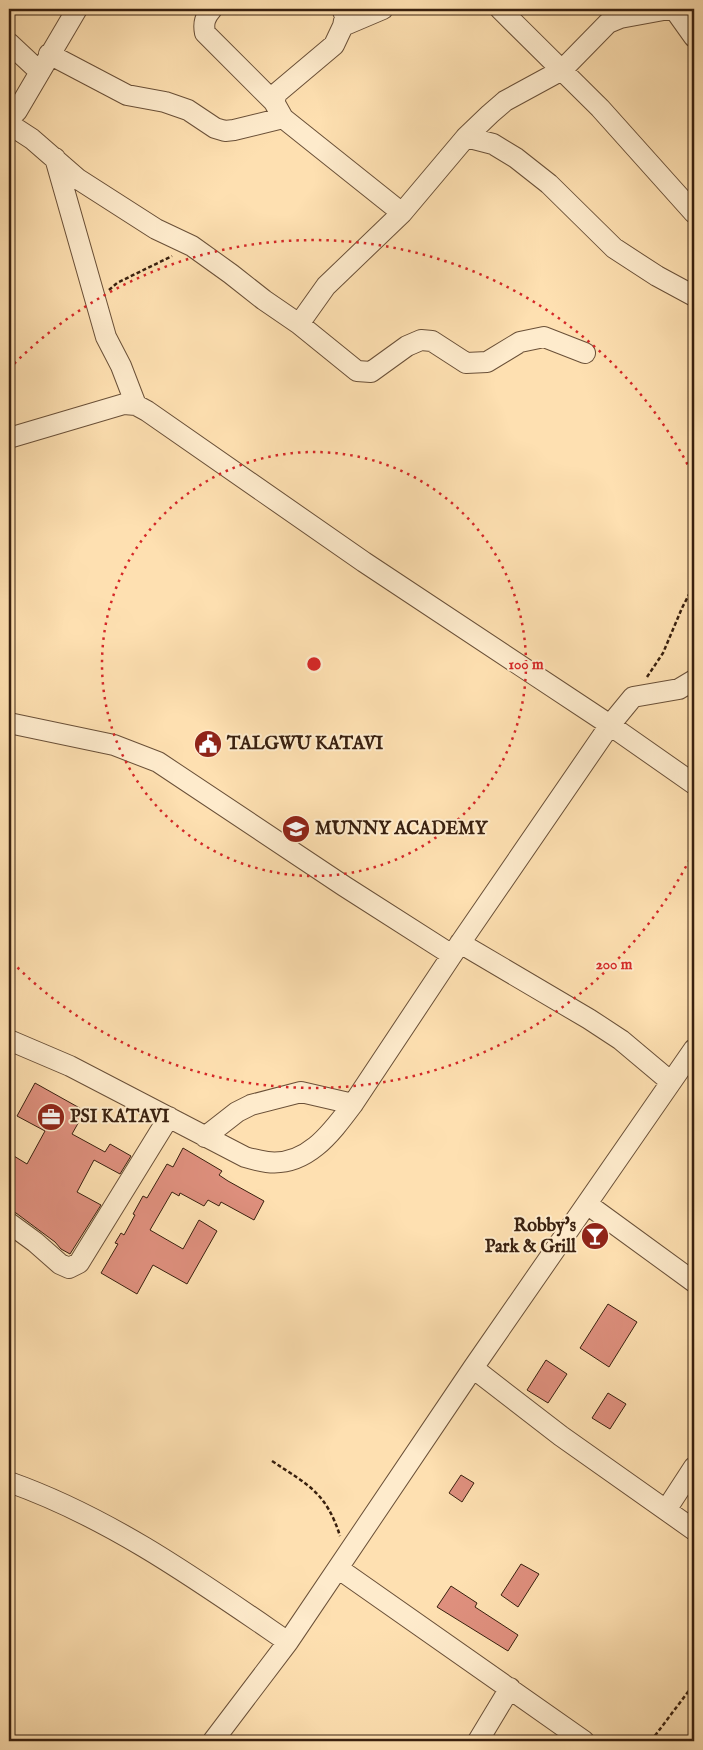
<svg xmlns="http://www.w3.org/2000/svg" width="703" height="1750" font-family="'IM FELL English',serif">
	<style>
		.building { fill: #df907e; stroke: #39200f }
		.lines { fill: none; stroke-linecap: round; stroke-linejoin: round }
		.minor-casing { stroke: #6a5038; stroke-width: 22 }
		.path { stroke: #39200f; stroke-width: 2.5; stroke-dasharray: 4 2.5; stroke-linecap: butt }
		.minor { stroke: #feebcc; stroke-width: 20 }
		.ring { fill: none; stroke: #d62828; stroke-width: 2.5; stroke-dasharray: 2.5 5 }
		.labels { text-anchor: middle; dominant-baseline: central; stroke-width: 4; stroke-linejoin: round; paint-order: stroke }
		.poi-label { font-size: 18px; font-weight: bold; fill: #39200f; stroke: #feebcc; text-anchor: start }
		.centre { fill: #d62828; stroke: #feebcc; stroke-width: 2.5 }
		.ring-label { font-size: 15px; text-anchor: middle; font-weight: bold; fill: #d62828; stroke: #feebcc; stroke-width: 4; stroke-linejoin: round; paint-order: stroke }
	</style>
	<rect width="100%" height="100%" fill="#fee0b1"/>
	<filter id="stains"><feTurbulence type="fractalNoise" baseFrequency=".004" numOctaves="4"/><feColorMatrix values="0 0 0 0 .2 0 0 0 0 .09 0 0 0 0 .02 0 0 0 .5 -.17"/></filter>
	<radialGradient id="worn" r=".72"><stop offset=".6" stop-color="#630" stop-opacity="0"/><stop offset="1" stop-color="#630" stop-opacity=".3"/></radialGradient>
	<path class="building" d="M35,1083L85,1111L72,1134L105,1152L110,1144L131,1156L120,1174L94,1160L77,1192L101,1205L70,1254L61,1249L55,1242L16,1213L9,1211V1153L27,1164L45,1131L17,1116Z
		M183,1148L222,1171L219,1175L228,1181L264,1201L254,1220L221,1202L219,1206L208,1200L204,1206L180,1193L179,1196L172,1192L150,1230L183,1249L199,1220L217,1231L187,1284L153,1265L137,1294L101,1273L118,1244L115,1243L121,1233L124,1235L135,1215L133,1214L143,1196L147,1198L167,1164L173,1167Z
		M608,1304L637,1322L609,1367L580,1348Z
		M546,1360L567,1374L548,1403L527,1390Z
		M608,1393L626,1404L610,1429L592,1418Z
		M461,1475L474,1483L462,1502L449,1493Z
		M521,1564L539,1574L518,1607L501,1595Z
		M451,1586L477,1603L475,1607L518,1635L508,1651L437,1607Z"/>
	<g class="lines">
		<defs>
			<path id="minor" d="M212,9C205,17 203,23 205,33L274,102
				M342,9L345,16L343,26L334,45L277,93L274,102L283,118L402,213
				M500,9L600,108L694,213
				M674,9L694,37
				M343,26L383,9
				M9,43L40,72
				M49,54L127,95L165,102L188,110L215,128L225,131L234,130L283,118
				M9,119L17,111L77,9
				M9,124L32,139L78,179L156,229L192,246L231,274L264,300L299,324L357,371L371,372L407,346L421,340L432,341L466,363L487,362L520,342L544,337L585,353
				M466,137L493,144L516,158L549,184L614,248L657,276L694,296
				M55,158L106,337L121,366L136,405
				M299,324L326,286L402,213L466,137L490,114L505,101L562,70L608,23L620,18L669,9
				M9,438L124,404L136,405L147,411L364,562L604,721L694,784
				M9,723L114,745L158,762L344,886L452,955
				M460,943L589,1019L621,1040L671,1082
				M9,1040L70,1066L245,1157C252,1159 260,1161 267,1162C307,1167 332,1132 353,1104L452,955L610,725L633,697L679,689L694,680
				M205,1137L237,1112L251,1105L301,1092L353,1104
				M587,1204L694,1282
				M9,1223L35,1242L60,1264L69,1268L79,1263L169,1117
				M473,1368L561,1436L694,1530
				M9,1482C111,1518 199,1581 288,1642
				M666,1510L694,1467
				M339,1569L584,1741
				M213,1741L288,1642L473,1368L694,1049
				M478,1741L510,1688"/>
		</defs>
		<use href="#minor" class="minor-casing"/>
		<path class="path" d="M109,290L117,283L172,256
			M647,677L663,653L682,608L694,585
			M272,1461C308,1485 326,1492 340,1536
			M651,1741L694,1684"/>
		<use href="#minor" class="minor"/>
	</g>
	<g class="ring">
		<circle cx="314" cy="664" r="212"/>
		<path d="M693 853A424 424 0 0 1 9 959M9 369A424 424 0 0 1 693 475"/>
	</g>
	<defs>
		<symbol id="civic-disc" viewBox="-11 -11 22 22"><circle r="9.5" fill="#8f2418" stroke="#feebcc"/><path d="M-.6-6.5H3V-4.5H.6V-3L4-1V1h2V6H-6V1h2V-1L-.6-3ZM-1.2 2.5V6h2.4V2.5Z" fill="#fff"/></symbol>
		<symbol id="school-disc" viewBox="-11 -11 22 22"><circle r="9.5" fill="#8f2418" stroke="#feebcc"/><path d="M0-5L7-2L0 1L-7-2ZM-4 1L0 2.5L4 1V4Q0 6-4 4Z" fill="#fff"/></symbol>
		<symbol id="office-disc" viewBox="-11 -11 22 22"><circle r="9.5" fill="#8f2418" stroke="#feebcc"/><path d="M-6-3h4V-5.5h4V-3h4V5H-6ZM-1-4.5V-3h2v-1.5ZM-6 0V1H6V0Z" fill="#fff"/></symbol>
		<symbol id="bar-disc" viewBox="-11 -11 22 22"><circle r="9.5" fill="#8f2418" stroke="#feebcc"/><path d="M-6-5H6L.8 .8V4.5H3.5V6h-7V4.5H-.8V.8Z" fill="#fff"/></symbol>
	</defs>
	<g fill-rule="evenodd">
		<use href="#civic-disc" x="192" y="728" width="32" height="32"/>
		<use href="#school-disc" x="280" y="813" width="32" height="32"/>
		<use href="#office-disc" x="35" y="1101" width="32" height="32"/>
		<use href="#bar-disc" x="579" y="1220" width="32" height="32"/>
	</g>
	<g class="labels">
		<g class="poi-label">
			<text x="227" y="744">TALGWU KATAVI</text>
			<text x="315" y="829">MUNNY ACADEMY</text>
			<text x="70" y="1117">PSI KATAVI</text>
			<text x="576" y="1226" text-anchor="end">Robby's<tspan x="576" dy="21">Park &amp; Grill</tspan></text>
		</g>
	</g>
	<circle cx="314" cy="664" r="8" class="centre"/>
	<g class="ring-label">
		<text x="526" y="669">100 m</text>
		<text x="614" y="969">200 m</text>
	</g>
	<rect width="703" height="1750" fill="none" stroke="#fee0b1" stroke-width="30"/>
	<rect x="10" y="10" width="683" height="1730" fill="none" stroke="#39200f" stroke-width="2.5"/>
	<rect x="15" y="15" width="673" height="1720" fill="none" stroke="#39200f"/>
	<rect width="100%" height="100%" filter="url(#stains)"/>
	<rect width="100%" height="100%" fill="url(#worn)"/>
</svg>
